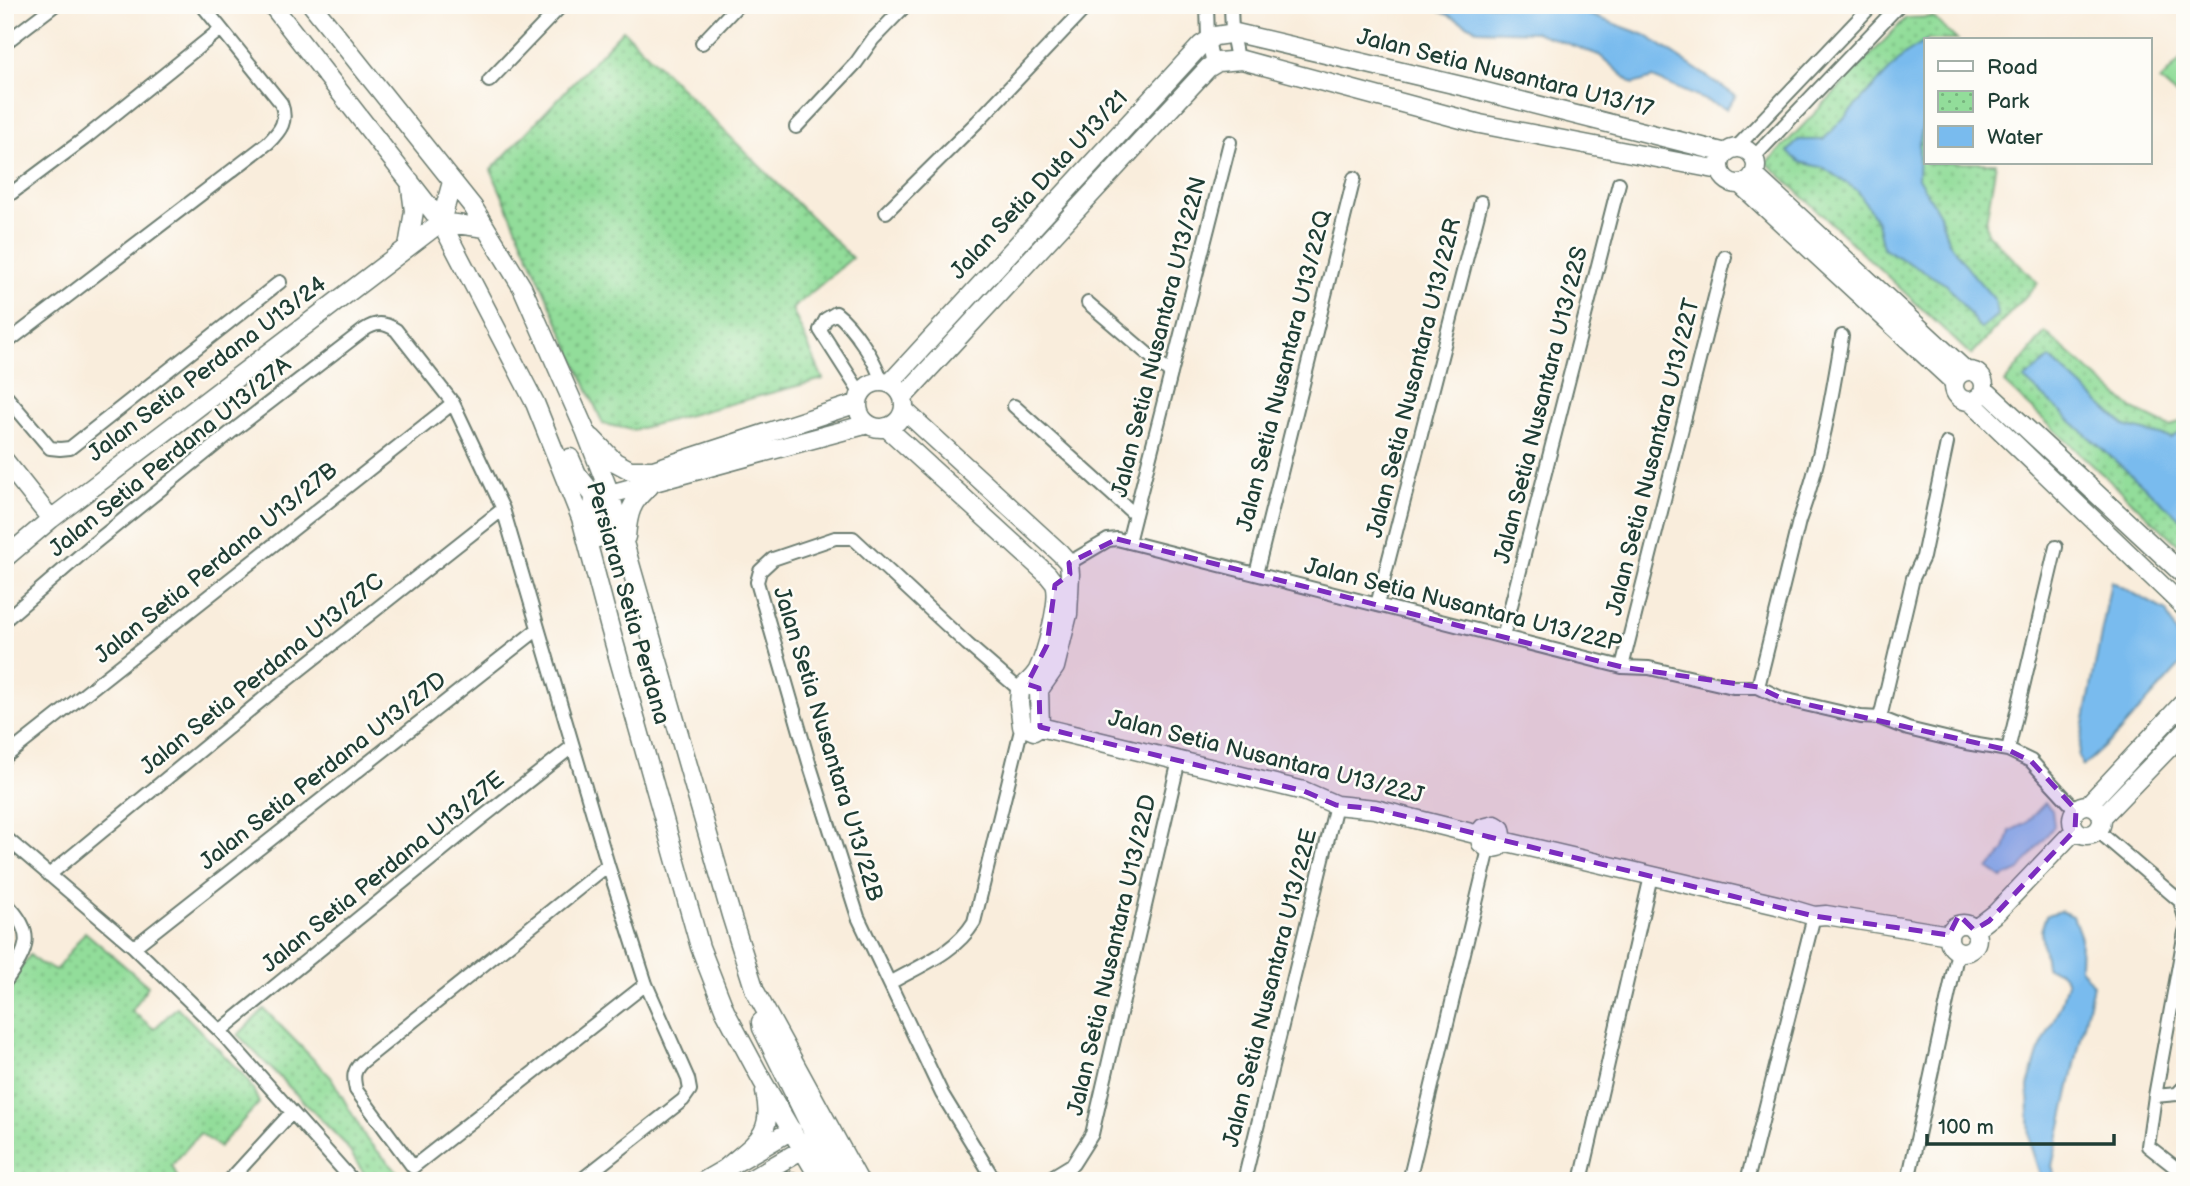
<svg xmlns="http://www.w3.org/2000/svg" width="2190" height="1186" font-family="'Balsamiq Sans',sans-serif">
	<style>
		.park { fill: url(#park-dots); stroke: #588d67; stroke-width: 2 }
		.garden { fill: #92dd9a; stroke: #588d67; stroke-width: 2 }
		.water { fill: #79bbee; stroke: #4c7c91; stroke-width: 2 }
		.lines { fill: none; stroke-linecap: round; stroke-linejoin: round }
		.street-casing { stroke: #6b7b6f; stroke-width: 16 }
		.secondary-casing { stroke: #6b7b6f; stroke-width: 21 }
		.street { stroke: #fff; stroke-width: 12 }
		.secondary { stroke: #fff; stroke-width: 18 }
		.marked { fill: #7b2cbf; fill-opacity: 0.2; stroke: #7b2cbf; stroke-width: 5; stroke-dasharray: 14 9; stroke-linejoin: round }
		.labels { text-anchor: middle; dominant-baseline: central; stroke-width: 5; stroke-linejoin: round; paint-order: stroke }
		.street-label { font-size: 23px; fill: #1f3d34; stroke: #fdfcf7 }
	</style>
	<defs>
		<pattern id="park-dots" width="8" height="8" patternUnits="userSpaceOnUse" patternTransform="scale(1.75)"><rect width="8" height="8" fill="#92dd9a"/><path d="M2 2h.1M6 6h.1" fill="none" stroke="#77b47e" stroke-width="1.8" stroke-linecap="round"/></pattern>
	</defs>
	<rect width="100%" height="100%" fill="#fdfcf7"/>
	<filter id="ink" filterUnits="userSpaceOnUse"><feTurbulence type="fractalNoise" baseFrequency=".0143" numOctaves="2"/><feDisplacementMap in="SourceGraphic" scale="14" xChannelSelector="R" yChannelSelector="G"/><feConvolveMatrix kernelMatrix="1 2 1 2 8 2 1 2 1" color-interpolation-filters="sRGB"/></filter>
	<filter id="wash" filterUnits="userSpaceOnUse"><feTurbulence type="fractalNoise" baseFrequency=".00686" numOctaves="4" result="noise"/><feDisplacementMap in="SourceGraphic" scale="28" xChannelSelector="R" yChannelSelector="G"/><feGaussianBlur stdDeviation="1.57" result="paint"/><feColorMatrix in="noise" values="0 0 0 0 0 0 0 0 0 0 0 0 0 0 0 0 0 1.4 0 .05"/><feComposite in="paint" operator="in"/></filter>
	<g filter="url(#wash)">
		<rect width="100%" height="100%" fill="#f9eddc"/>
		<path class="park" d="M1933,17L1957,40H1926V163H1996L1986,222L1987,233L2038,283L1971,355L1767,163L1906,18Z
			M623,30L852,258L792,309L823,379L634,430L603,424L491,170Z
			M2045,332L2133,409L2170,427L2185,418V551L2004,383Z
			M85,932L148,986L132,1011L154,1029L177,1007L245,1077L253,1089L259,1103L219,1147L200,1133L172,1165L179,1181H10L11,1154L5,1151V989L30,955L39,963L56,970Z
			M264,1009L331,1077L367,1140L406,1181H372L363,1172L345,1144L238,1035Z"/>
		<path class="garden" d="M2185,55V103L2160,81Z"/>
		<path class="water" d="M1428,5H1563L1645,35L1736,96L1726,109L1653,78L1633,84L1599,55L1535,32L1478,30Z
			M1926,41V104L1919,146L1918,178L1940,215L1948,241L1969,270L1995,300L1997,315L1981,329L1947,285L1883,248L1877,222L1858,191L1824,168L1800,162L1788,152L1798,140H1823L1904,55Z
			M2050,358L2125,426L2171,438L2185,430V523L2024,379Z
			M2111,581L2166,611L2185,653V660L2117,735L2083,766L2078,756Z
			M2045,803L2052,810L2054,826L2020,870L2002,878L1989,869L2005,850L2010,831L2026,823Z
			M2060,911L2073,916L2081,938L2080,967L2093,985L2052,1166L2057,1181H2042L2030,1144L2028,1086L2038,1053L2061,1004L2067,982C2062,973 2058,969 2047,968L2046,966L2041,931L2046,915Z"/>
	</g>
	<g filter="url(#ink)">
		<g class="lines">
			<defs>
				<path id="street" d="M1207,5L1208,39L1213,65
					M1231,5L1232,33L1237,59
					M5,43L55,5
					M702,43L738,5
					M489,81L562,5
					M796,127L856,63L873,39L906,5
					M1736,148L1872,5
					M1754,157L1899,5
					M5,198L84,139L221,29
					M886,212L977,122L1088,5
					M1088,303L1171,374
					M5,344L268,143C281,130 288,121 281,103L202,5
					M861,394L820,330L826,319L836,313C852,325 878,363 881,382
					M5,395L50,448L60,449L70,448L280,282
					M1014,406L1135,515
					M1128,542L1230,142
					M1069,563L1108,540L1117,539L1622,667L1649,668L1733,687H1758L1783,699L1861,717L1880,718L1908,729L1966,743L2008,750L2031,761L2076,810
					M1256,574L1354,178
					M1377,605L1481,202
					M5,620L92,545L230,433L364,330C376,322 384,322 396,330L453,403L503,509L608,865L646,984L688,1079L690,1090L683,1100L580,1181
					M1503,637L1619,183
					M1622,667L1725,257
					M1758,687L1799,521C1821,461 1832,398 1842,336
					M1880,718L1913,578L1923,557L1947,443
					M2008,750L2056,547
					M5,757L453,403
					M2098,831L2180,901L2185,918
					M5,837L134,947L220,1031L353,1181
					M608,865L362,1062C353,1071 353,1077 356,1090L413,1167L646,984
					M49,875L274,690L503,509
					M5,902C36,934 29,948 5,982
					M2185,932L2155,1096L2148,1146L2185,1175
					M134,947L538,629
					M890,983C921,965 955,953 974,922L1022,726
					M220,1031L479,820L573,746
					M2155,1096L2177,1094L2185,1086
					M5,1168L7,1181
					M229,1181L292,1112
					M995,1181L942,1094L858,917L810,766L757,582L760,571L773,559L835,538H853L967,644L1020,690
					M1045,1181L1073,1164L1092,1134L1179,760
					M1244,1181L1336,805
					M1409,1181L1489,849
					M1581,1181L1651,876
					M1747,1181L1814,916
					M1908,1181L1958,951"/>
				<path id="secondary" d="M272,5L441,222L535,403L581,518L610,628L700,947L725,1011L763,1082L821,1181
					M312,5L473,207L522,287L585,430L610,494L731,915L755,991L859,1181
					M1720 166a18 18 0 1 1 36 0a18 18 0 1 1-36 0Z
					M1754,175L1966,371
					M1740,184L1954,382
					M441,222L486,228
					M441,222L452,182
					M408,247L414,211L410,181
					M1954 386a15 15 0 1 1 30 0a15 15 0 1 1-30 0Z
					M858 405a23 23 0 1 1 46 0a23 23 0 1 1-46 0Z
					M890,383L1201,45L1215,36L1236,33L1470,88L1726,153
					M1984,389L2185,576
					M903,397L1208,68L1218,62L1242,60L1480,124L1720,170
					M1971,402L2185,608
					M904,410L1060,553L1069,563L1070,574L1068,614L1055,667L1039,690
					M886,427L1048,575C1050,578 1053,581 1055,584C1061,600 1046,654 1038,670C1033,679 1026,683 1020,690L1019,703L1022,726L1034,731L1040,727L1304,791L1336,805L1375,809L1479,835
					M592,438L615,462L630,470H653
					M570,458L577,474L594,496L593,514L598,538
					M5,461L51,519
					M641,474L858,403
					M601,495L610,494L868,424
					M626,537C628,513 631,501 650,486
					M5,558L51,519L441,222
					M1031,685L1039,690L1040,727
					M2072 820a15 15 0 1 1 30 0a15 15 0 1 1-30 0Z
					M2088,805L2185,701
					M2102,817L2185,731
					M1479,835L1483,828L1495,825L1501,829L1503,841
					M1479,835L1481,843L1489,849L1499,847L1503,841
					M1503,841L1777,905L1814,916L1826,915L1949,935
					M1949 938a14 14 0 1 1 28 0a14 14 0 1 1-28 0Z
					M1974,930L1996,913L2075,830
					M761,1022L762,1028L813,1132L841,1181
					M726,1168C755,1143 775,1135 765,1092
					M704,1181L792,1130
					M748,1181L803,1149L807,1141
					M782,1181H791"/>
			</defs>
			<use href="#street" class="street-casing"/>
			<use href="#secondary" class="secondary-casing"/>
			<use href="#street" class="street"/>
			<use href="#secondary" class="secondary"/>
		</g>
	</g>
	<path class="marked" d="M1117,539L1622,667L1758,687L1783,699L2008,750L2031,761L2076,810L2075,830L1989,921L1974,930L1959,915L1949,935L1814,916L1375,809L1336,805L1304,791L1040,727L1039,688L1027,684L1047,645L1055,585L1070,574L1069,563Z"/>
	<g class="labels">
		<g class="street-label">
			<text transform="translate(1505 73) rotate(14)">Jalan Setia Nusantara U13/17</text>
			<text transform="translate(1039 185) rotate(-47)">Jalan Setia Duta U13/21</text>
			<text transform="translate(1159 337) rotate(-76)">Jalan Setia Nusantara U13/22N</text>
			<text transform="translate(207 369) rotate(-37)">Jalan Setia Perdana U13/24</text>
			<text transform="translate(1284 371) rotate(-76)">Jalan Setia Nusantara U13/22Q</text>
			<text transform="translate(1414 378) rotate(-76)">Jalan Setia Nusantara U13/22R</text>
			<text transform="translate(1541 405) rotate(-76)">Jalan Setia Nusantara U13/22S</text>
			<text transform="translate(170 457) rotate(-39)">Jalan Setia Perdana U13/27A</text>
			<text transform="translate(1653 457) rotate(-76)">Jalan Setia Nusantara U13/22T</text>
			<text transform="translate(216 563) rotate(-39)">Jalan Setia Perdana U13/27B</text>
			<text transform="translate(628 603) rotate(74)">Persiaran Setia Perdana</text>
			<text transform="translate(1463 605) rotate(14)">Jalan Setia Nusantara U13/22P</text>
			<text transform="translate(262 674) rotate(-39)">Jalan Setia Perdana U13/27C</text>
			<text transform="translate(828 744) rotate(73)">Jalan Setia Nusantara U13/22B</text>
			<text transform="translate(1266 757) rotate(14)">Jalan Setia Nusantara U13/22J</text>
			<text transform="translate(323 771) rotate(-38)">Jalan Setia Perdana U13/27D</text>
			<text transform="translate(383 872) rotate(-39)">Jalan Setia Perdana U13/27E</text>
			<text transform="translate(1112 955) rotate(-77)">Jalan Setia Nusantara U13/22D</text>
			<text transform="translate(1270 988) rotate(-76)">Jalan Setia Nusantara U13/22E</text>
		</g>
	</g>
	<rect width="2190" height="1186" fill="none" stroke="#fdfcf7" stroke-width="28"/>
	<rect x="1924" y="38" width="228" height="126" fill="#fdfcf7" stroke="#a4b0a9" stroke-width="2"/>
	<rect x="1938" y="61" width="35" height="10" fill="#ffffff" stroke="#a4b0a9" stroke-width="2"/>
	<text x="1987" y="74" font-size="21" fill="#1f3d34">Road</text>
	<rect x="1938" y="91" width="35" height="21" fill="url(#park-dots)" stroke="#a4b0a9" stroke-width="2"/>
	<text x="1987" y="108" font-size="21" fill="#1f3d34">Park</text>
	<rect x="1938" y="126" width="35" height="21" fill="#79bbee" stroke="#a4b0a9" stroke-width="2"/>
	<text x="1987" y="144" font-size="21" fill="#1f3d34">Water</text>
	<path d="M1927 1134v10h187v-10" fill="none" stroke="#1f3d34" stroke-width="3.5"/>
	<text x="1938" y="1134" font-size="21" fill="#1f3d34" stroke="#fdfcf7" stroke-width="5" paint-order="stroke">100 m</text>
</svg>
